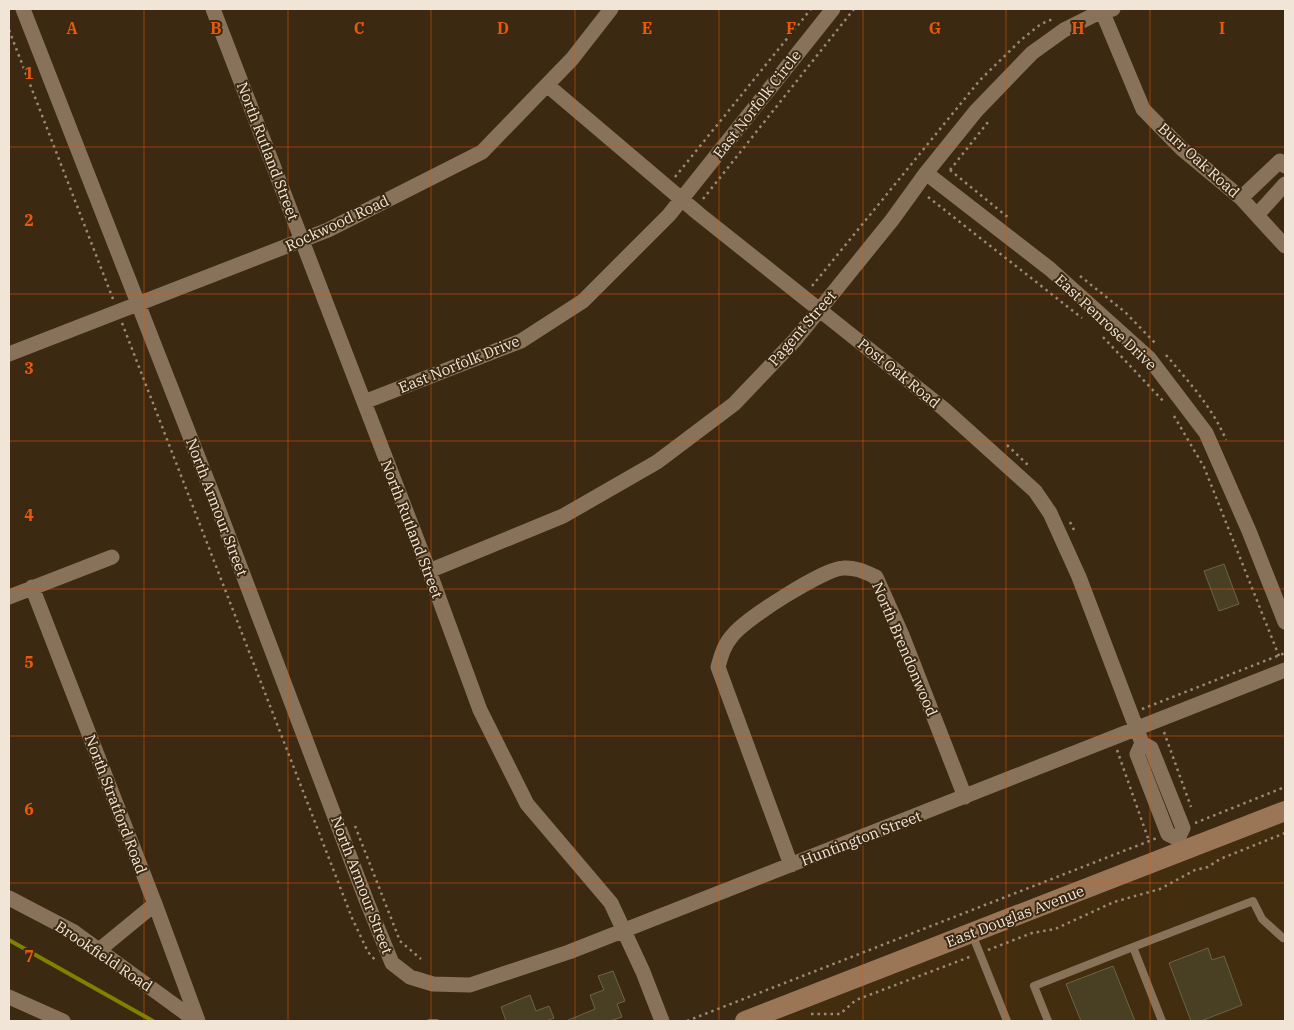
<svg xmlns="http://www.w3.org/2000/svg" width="1294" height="1030" font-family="'IBM Plex Serif',serif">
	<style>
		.built { fill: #432d0f }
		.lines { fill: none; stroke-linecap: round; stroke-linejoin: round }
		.stream { stroke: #7f8200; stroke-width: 4 }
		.building { fill: #494024; stroke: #6d6347 }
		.path { stroke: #998a78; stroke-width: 2.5; stroke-dasharray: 2.5 4; stroke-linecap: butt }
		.lane { stroke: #88735a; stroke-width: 8 }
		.street { stroke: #88735a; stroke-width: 15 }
		.secondary { stroke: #9a7657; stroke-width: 20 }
		.grid { fill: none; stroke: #e8590c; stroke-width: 1; stroke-opacity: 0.55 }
		.labels { text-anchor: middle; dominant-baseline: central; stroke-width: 4; stroke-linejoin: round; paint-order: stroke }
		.street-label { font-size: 15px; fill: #f1e5d8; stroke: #3b2912 }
		.grid-label { font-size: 16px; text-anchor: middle; font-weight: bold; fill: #e8590c; stroke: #3b2912; stroke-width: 4; stroke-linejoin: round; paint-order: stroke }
	</style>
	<rect width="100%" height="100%" fill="#3b2912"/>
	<path class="built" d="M1285,811V1021H745Z"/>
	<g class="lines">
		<path class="stream" d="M9,940L153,1021
			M429,1021H437"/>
	</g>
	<path class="building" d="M1224,564L1239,604L1219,611L1204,571Z
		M1208,948L1212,960L1224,956L1242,1005L1201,1021H1191L1169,963Z
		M1113,966L1135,1021H1081L1066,984Z
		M613,971L625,1001L617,1004L622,1017L610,1021H566L595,1009L590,995L604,990L598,976Z
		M530,995L536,1011L549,1006L554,1018L546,1021H506L501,1007Z"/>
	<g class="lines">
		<path class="path" d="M9,30L113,299
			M950,170L1010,219
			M950,170L988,122
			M675,177L811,9
			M928,197L1082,318
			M703,199L854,9
			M1080,276L1125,312L1157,345
			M812,286L980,80L1022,39L1041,24L1055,18
			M122,323L352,918L368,952L376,961
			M1103,337L1164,402
			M1166,355C1188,381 1213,408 1226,440
			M1174,416L1204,467L1279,656
			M1007,445L1030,467
			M1070,522L1075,532
			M1142,709L1285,653
			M1164,732L1191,807
			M1117,750L1149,841
			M1195,823L1285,787
			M355,826L400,941L421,959
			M988,950L1032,933L1055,929L1114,902L1160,889L1195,870L1208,867L1220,859L1285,833
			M811,1014H840L856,1000L972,956
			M687,1021L1157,838"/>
		<path class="lane" d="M972,934L1007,1021
			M1133,947L1253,901L1262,919L1283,938
			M1048,1021L1034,986L1133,947L1162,1021"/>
		<path class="street" d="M23,9L216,503L367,902L392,963L410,977L433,984L470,985L569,952L1285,670
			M213,9L429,571L480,710L527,804L611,903L643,972L662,1021
			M1102,11L1143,109L1182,149L1241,198L1285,246
			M547,85L699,214L944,409L1035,491L1050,513L1079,577L1142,743L1151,748L1183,828L1178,839
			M926,173L1050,269L1149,358L1206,433L1249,531L1285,622
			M1241,198L1280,161L1285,166
			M1257,215L1285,184
			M9,354L328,230L482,152L572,59L611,9
			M364,402L521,341L583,301L669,215L833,9
			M429,571L563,516L657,462L734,404L795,340L892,220L926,173L976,111L1032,53L1064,30L1102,11L1113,9
			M32,587L155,904L198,1021
			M9,597L112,557
			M1142,743L1137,754L1168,834L1178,839L1182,847
			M791,865L718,667C721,656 724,645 732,636C745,619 823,569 843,568C855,567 865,572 876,577L902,635L965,797
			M9,898L74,932L184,1012L194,1021
			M99,950L155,904
			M9,997L63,1021"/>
		<path class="secondary" d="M745,1021L1285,811"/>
	</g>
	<path class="grid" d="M144,9V1021M288,9V1021M431,9V1021M575,9V1021M719,9V1021M863,9V1021M1006,9V1021M1150,9V1021M9,147H1285M9,294H1285M9,441H1285M9,589H1285M9,736H1285M9,883H1285"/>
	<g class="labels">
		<g class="street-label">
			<text transform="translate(757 104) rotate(-52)">East Norfolk Circle</text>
			<text transform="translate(268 151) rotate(69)">North Rutland Street</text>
			<text transform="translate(1199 160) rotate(42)">Burr Oak Road</text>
			<text transform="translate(337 223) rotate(-25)">Rockwood Road</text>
			<text transform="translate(1106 322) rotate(43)">East Penrose Drive</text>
			<text transform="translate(802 328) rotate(-49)">Pagent Street</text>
			<text transform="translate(459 364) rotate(-22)">East Norfolk Drive</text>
			<text transform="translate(899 373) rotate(39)">Post Oak Road</text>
			<text transform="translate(217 507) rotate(69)">North Armour Street</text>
			<text transform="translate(412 529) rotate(69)">North Rutland Street</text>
			<text transform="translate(905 649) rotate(67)">North Brendonwood</text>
			<text transform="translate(116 804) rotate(69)">North Stratford Road</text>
			<text transform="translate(861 838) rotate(-21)">Huntington Street</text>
			<text transform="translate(362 885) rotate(69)">North Armour Street</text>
			<text transform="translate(1015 916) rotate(-21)">East Douglas Avenue</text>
			<text transform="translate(104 956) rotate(34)">Brookfield Road</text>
		</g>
	</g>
	<g class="grid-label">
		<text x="72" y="34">A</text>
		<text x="216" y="34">B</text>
		<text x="359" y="34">C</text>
		<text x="503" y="34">D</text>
		<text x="647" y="34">E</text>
		<text x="791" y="34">F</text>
		<text x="935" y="34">G</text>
		<text x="1078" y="34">H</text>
		<text x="1222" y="34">I</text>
		<text x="29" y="79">1</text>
		<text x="29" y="226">2</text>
		<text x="29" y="374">3</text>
		<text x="29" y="521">4</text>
		<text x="29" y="668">5</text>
		<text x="29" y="815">6</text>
		<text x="29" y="962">7</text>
	</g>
	<rect width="1294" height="1030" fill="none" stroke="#f1e5d8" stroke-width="20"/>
</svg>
